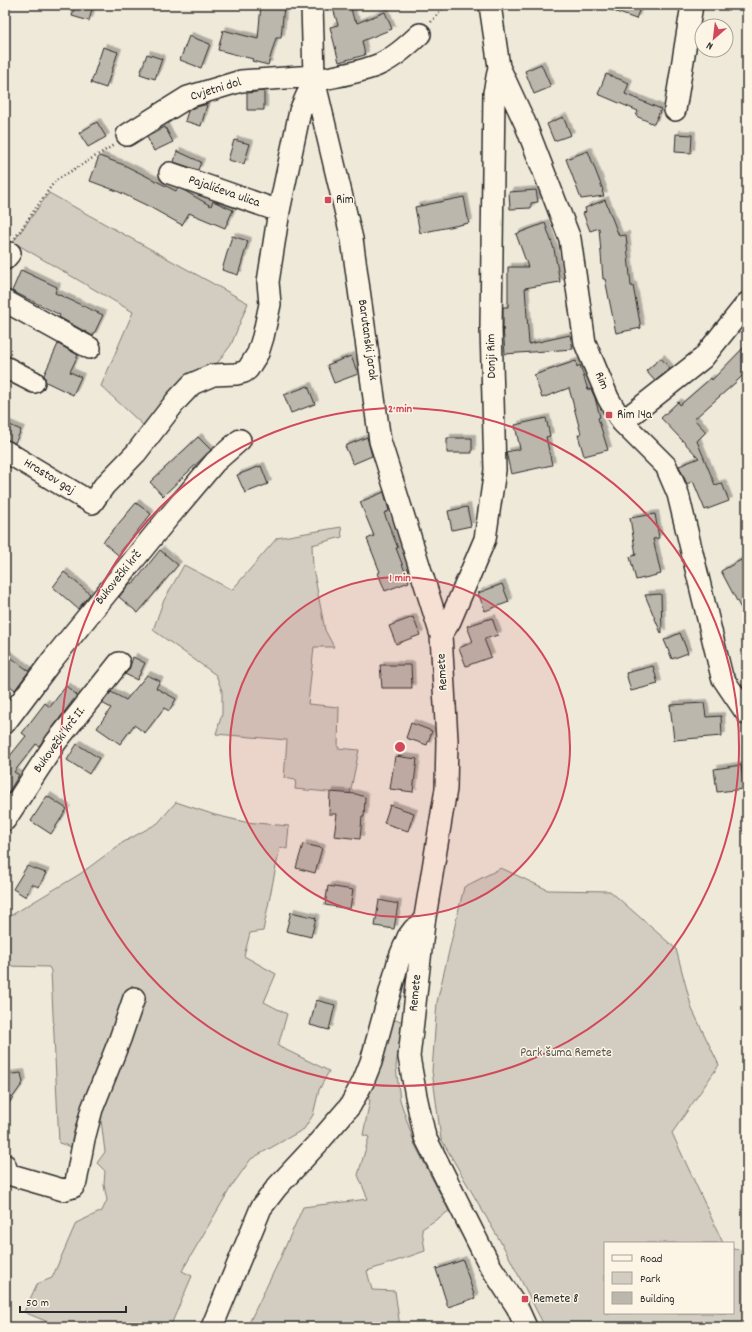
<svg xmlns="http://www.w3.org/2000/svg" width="752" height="1332" font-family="Dekko,sans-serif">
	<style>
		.green { fill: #d2cdc0; stroke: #7e7c76 }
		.building { fill: #bcb7ac; stroke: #2b2b2b; filter: url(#shadow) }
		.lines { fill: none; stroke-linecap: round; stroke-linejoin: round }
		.minor-casing { stroke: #2b2b2b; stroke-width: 24 }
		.path { stroke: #2b2b2b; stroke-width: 2.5; stroke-dasharray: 1 3; stroke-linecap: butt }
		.minor { stroke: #fcf5e5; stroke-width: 21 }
		.ring { fill: none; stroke: #d1495b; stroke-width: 2 }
		.poi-dot { fill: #d1495b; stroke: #fcf5e5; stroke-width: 1.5 }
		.labels { text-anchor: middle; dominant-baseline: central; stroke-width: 3; stroke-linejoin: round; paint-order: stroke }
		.street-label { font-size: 13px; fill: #2b2b2b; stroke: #fcf5e5 }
		.poi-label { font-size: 13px; fill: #2b2b2b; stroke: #fcf5e5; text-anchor: start }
		.park-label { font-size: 13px; fill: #555450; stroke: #fcf5e5 }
		.centre { fill: #d1495b; stroke: #fcf5e5; stroke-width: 2 }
		.ring-label { font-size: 12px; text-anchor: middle; font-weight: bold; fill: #d1495b; stroke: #fcf5e5; stroke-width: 3; stroke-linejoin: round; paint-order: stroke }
	</style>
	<defs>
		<filter id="shadow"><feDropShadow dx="3.5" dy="-3.5" stdDeviation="0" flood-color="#0004"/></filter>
	</defs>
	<rect width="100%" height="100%" fill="#efe9da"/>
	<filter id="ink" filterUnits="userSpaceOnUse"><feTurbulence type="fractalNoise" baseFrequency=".025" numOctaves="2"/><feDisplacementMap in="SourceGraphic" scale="8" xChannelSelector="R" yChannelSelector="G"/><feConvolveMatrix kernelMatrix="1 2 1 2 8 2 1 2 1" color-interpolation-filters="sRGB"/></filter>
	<g filter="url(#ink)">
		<path class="green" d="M49,193L248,303L231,345L159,440L101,386L133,312L13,242Z
			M341,527L342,537L312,545L313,568L325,630L334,647H314L308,704L339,707L338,748L359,750L350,794L295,789L296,780L284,778L287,740L216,734L222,714V691L216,675L153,630L163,602L184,565L232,590L277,538Z
			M176,802L215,815L245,822L289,826L287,849L280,847L263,931L250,933L244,956L276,974L264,1002L287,1014L278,1046L329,1071L319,1090L313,1115L304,1129L251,1159L231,1187L182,1271L192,1276L170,1327H60L24,1312L37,1284L52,1278L76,1223L102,1211L107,1200L104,1185L105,1171L97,1163L105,1152L99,1104L141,994L132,985L129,989L124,1016L78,1149L59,1143L51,971L49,967L5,966V919L80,874L122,843L158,823Z
			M501,868L548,890L610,891L676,949L692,1009L719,1065L672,1133L723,1243H605V1313H733V1249L747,1250V1327H545L507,1253L441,1139L432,1071L437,1002L464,887Z
			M386,1019L402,1021L396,1067L400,1100L415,1145L449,1211L422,1229L425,1251L367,1271L372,1290L395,1291L400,1327H247L278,1263L303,1207L368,1199L358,1175L369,1137L363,1135L370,1100L361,1094Z"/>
		<path class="building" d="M75,5H93L89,21L72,16Z
			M261,5H284L281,38H276L268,65L252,61L253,59L218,50L223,30L258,39Z
			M332,5H350L354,20H356L357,23L385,12L392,29L362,41L365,55L339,62L330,27L338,25Z
			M602,5H641L636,19L602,7Z
			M189,36L210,44L201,68L180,60Z
			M103,47L118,52L106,88L91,83Z
			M147,54L162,59L155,79L140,74Z
			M541,64L551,87L534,94L525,71Z
			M606,74L629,83L625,94L661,109L654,124L636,116L638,111L598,94Z
			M264,91V110H247V93Z
			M204,105H207L201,126L185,121L188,111L193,108Z
			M563,117L571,135L554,141L547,124Z
			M97,122L106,137L88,147L79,133Z
			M165,127L173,142L154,151L147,137Z
			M676,134L692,135L691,153L675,152Z
			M234,140L250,144L244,164L228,160Z
			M177,151L201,162L198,170L174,162Z
			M588,151L603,190L602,191L604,196L581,199L566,159Z
			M99,156L124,165L176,191L178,188L185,191L211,206L213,201L233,210L225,228L189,213L182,225L148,206L117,191L90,181Z
			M536,190L538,202L531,203V208L510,209L509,192Z
			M464,197L469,223L420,233L415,207Z
			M605,200L619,236L626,235L631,286H633L641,328L616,333L605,279H603L599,228L590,231L583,213L586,212L585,208Z
			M545,223L554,249L560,282L525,288L529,344L570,335L573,349L505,354L503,326V307H508V267H528L516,234Z
			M232,236L248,241L238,275L222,270Z
			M21,270L57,287L55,293L103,315L93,336L59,317L60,315L12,291Z
			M58,344L78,355L70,372L81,377L73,395L46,382L44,375Z
			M747,344V371L735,383L694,419L706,432L697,441L715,485L722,483L729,501L705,510L693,481L687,484L679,466L699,458L661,418L678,402L680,405L711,378L712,380Z
			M351,356L358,374L334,383L327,365Z
			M661,358L670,369L655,381L646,371Z
			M576,361L577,367L580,365L588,390L591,389L595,398L600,417L598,418L608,450L584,456L578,435L581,434L569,388L542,398L534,375Z
			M308,386L315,404L291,413L284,395Z
			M546,418L550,436L546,437L552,465L511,474L506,452L520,449L515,425Z
			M5,423L21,430L15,443L5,439Z
			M198,437L211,450L163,496L150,482Z
			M367,437L372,456L353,464L345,446Z
			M447,438H472V453H447Z
			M261,466L268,484L245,493L237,475Z
			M384,492L389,511L384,513L398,548H396L409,582L385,591L378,573L380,572L367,539L374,536L360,502Z
			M136,503L151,514L118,555L103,542Z
			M467,507L471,526L452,530L448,511Z
			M655,514L659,538L653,539L661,574L636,580L630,557L636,555L630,518Z
			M160,550L178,565L138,613L119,597L131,582L133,584Z
			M741,560L747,571V620L721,571Z
			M64,572L90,594L78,609L53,587Z
			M502,584L509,602L485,611L478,593Z
			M661,594L662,633H661L645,595Z
			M413,617L420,635L396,644L389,626Z
			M492,618L498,635L484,639L491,657L466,666L459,648L473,642L467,626Z
			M680,633L688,653L672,659L664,640Z
			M5,653L29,671L15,690L5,682Z
			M133,657L145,663L137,680L125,674L129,670Z
			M380,665H411L412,688H382Z
			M653,666L658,684L631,691L626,673Z
			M147,675L160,681L156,688L176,699L169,711L164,708L145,733L134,725L120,744L97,728L111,708L102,703L111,692L126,700Z
			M66,686L77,695L39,746L36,744L14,772L19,775L5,798V762L26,736L22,733L45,703L50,707Z
			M704,703L706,717L721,716L722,736L674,740L670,705Z
			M411,723L432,731L427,745L406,738Z
			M77,744L99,758L89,774L67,760Z
			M395,756L417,759L413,792L390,789Z
			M741,765L744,789L717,792L714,769Z
			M330,792L356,794L365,797L364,817H362L360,839L334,836L337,814H329Z
			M47,796L67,809L51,834L31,821Z
			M390,805L414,813L408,831L384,823Z
			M303,844L322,848L315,873L296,868Z
			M27,866L46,873L39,887L31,884L26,897L13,889Z
			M328,886L353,890L350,909L325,905Z
			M379,900L398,904L394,929L375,926Z
			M291,912L316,918L311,937L286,931Z
			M316,1000L335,1005L329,1030L310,1025Z
			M21,1073L23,1083L5,1108V1075Z
			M463,1260L475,1298L448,1307L436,1269Z"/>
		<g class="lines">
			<defs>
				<path id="minor" d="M312,5L314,76L316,88L352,239L380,441L441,635L447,740L446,789L424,923L409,1057L416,1096L425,1137L489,1264L517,1307L526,1327
					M490,5L499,67L525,123L570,239L585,343L608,398L622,422L666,466L678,494L722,677L747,714
					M315,81C335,76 358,73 378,65C394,58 407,46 420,34
					M675,110L692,5
					M127,135L188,97L241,81L314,76
					M170,173L279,211
					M5,259L10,253
					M5,301L90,348
					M5,367L34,382
					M622,422L703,358L747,303
					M5,451L92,503L104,486L136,453L176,401L192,384L213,375L236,374L244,372L248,369L258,353L263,337L270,304L268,282L279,211L300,111L307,95L316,88
					M441,635L450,621L485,539L495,470L491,328L494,93L499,67
					M5,723L53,659L167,519L215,462L240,440
					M5,820L56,742L119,663
					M5,1165L8,1174L63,1190L73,1187L76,1182L84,1139L92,1109L120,1039L134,998
					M212,1327L261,1208L277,1187L318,1143L350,1106L363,1082L371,1062L399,959L408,937L414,929L424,923"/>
			</defs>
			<use href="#minor" class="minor-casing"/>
			<path class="path" d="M431,22L442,9L451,5
				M15,238L55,181L114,145"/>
			<use href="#minor" class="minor"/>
		</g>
	</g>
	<circle cx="400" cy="747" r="170" fill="#d1495b" fill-opacity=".12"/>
	<g class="ring">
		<circle cx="400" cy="747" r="170"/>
		<circle cx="400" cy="747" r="339"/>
	</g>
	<g class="poi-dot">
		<rect x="324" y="196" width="8" height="8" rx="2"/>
		<rect x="605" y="411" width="8" height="8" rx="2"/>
		<rect x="521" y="1295" width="8" height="8" rx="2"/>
	</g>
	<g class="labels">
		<g class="street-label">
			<text transform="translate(216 90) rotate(-17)">Cvjetni dol</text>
			<text transform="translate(224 192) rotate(19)">Pajalićeva ulica</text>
			<text transform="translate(367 340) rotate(82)">Barutanski jarak</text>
			<text transform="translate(492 356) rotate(-91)">Donji Rim</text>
			<text transform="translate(601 381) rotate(67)">Rim</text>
			<text transform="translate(49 477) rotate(31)">Hrastov gaj</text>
			<text transform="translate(119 578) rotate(-51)">Bukovečki krč</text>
			<text transform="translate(443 672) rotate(-93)">Remete</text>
			<text transform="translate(60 740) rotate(-54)">Bukovečki krč II.</text>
			<text transform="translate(416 993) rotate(-84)">Remete</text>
		</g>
		<g class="poi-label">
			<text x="336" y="200">Rim</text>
			<text x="617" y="415">Rim 14a</text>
			<text x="533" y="1299">Remete 8</text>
		</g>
		<g class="park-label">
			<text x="566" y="1053">Park šuma Remete</text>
		</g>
	</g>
	<circle cx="400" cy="747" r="6" class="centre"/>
	<g class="ring-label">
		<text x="400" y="412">2 min</text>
		<text x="400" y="581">1 min</text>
	</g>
	<rect width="752" height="1332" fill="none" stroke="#fcf5e5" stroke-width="20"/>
	<rect x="10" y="10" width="732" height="1312" fill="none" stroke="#2b2b2b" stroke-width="1.5" filter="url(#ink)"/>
	<rect x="604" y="1242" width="130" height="72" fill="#fcf5e5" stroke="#a8a49b"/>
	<rect x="612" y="1255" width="20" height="6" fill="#fcf5e5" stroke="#a8a49b"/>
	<text x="640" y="1262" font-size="12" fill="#2b2b2b">Road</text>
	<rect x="612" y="1272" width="20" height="12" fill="#d2cdc0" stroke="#a8a49b"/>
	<text x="640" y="1282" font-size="12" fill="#2b2b2b">Park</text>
	<rect x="612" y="1292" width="20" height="12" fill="#bcb7ac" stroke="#a8a49b"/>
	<text x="640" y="1302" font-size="12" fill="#2b2b2b">Building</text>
	<g transform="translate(714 38) rotate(208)"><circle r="19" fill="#fcf5e5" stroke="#a8a49b"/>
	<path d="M0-3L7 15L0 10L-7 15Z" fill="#d1495b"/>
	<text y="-6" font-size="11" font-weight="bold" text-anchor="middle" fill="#2b2b2b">N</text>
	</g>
	<path d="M20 1306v6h106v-6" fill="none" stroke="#2b2b2b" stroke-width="2"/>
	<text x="26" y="1306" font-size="12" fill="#2b2b2b" stroke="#fcf5e5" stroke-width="3" paint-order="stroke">50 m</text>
</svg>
